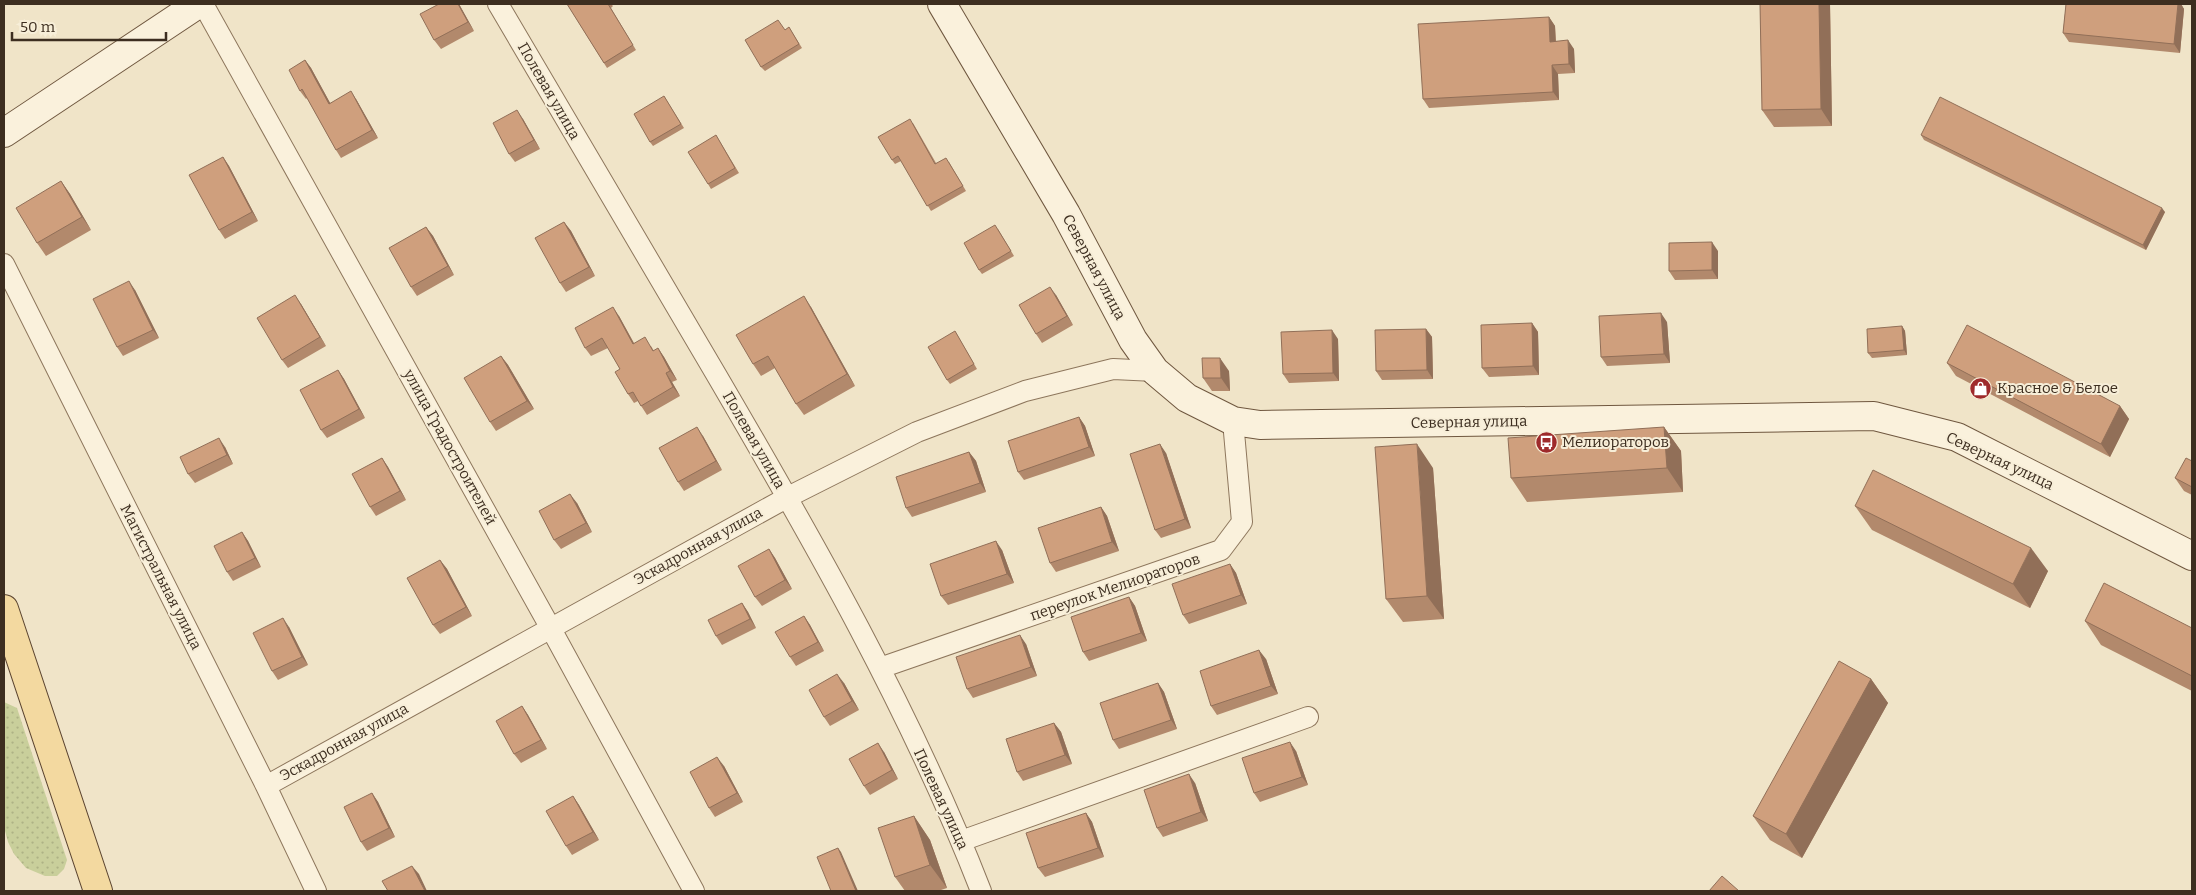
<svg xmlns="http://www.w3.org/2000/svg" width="2196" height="895" font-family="Bitter,serif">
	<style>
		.green { fill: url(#green-dots) }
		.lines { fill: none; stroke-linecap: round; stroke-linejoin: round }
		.street-casing { stroke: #8d765c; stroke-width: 22 }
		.secondary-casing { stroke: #6f573f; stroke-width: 30 }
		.primary-casing { stroke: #5b4430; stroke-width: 30 }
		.street { stroke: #faf1dc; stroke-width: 20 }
		.secondary { stroke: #faf1dc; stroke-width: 28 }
		.primary { stroke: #f3d9a0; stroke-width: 28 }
		.wall { fill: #b2896c }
		.shaded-wall { fill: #916f58 }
		.building { fill: #cf9f7d; stroke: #916f58 }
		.labels { text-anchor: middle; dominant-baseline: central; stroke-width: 4; stroke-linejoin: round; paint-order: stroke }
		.street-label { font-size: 15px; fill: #3d2e20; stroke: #f7eed8 }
		.poi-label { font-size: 15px; fill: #3d2e20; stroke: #f7eed8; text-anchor: start }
	</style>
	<defs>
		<pattern id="green-dots" width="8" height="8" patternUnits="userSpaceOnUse" patternTransform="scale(1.25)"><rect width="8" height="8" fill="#c9cf9b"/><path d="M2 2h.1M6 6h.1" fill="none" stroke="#aeb285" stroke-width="1.8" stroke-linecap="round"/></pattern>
	</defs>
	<rect width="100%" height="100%" fill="#f0e4c8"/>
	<path class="green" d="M4,702L17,708L67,860L64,869L57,876H45L26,868L14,854L8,842L4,827Z"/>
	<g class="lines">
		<defs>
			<path id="street" d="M203,4L550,627L694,891
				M498,4C571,128 644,252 717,376C814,542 911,711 981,891
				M4,264L266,786L316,891
				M880,668L1221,550L1242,522L1233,421
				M266,786L788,497L917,432L1025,391L1113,369L1155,371
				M961,841L1308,717"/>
			<path id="secondary" d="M942,4L1066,214L1133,340L1155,371L1187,398L1233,421L1260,425L1874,416L1957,437L2192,556
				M4,133L198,4"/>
			<path id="primary" d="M4,609L98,891"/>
		</defs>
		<use href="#street" class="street-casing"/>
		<use href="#secondary" class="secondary-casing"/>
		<use href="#primary" class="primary-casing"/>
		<use href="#street" class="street"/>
		<use href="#secondary" class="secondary"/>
		<use href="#primary" class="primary"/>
	</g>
	<path class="wall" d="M439,4H459L474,31L441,49L434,40Z
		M567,4H611L613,6L611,8L636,50L607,68Z
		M1760,4H1830L1832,126L1774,127L1762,110Z
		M2066,4H2181L2184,9L2180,53L2069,42L2063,33Z
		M1549,17L1555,26L1556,41L1574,49L1575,73L1558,74L1559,100L1429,108L1423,99Z
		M789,27L802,48L765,71L761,67L785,30Z
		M305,60L311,68L330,103L356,99L378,138L341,158L336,150L307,98L306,99L300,91Z
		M664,96L684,128L653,146L650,142Z
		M523,119L540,149L515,162L509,154Z
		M913,123L936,163L949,162L966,191L931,211L901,161L895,164L892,160Z
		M716,135L739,173L711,189L708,184Z
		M1921,135L2165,212L2146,250L1924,140Z
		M223,157L229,166L258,221L225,239L219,230Z
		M61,181L70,194L91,230L46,256L37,243Z
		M564,222L571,231L595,276L566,292L560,283Z
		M426,227L433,236L454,275L417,296L411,287Z
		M998,229L1014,256L982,274L979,270Z
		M1718,251V279L1675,280L1669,271Z
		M135,290L159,338L123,356L117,347Z
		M1056,295L1073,325L1042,343L1036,334Z
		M301,304L326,346L288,368L282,360Z
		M811,307L855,386L804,415L796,404L775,368L761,376L753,364Z
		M619,316L634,343L651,346L654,351L658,348L664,357L677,380L672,382L680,396L647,415L638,401L634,403L628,394L620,369L608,348L591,356L585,348Z
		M1667,322L1670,363L1607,366L1601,357Z
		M1532,323L1538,332L1539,375L1489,377L1482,368Z
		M1902,326L1905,331L1907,355L1872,358L1868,353Z
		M1426,329L1432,337L1433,379L1382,380L1376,371Z
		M955,331L977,369L950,384L947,380Z
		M1338,339L1339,381L1289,383L1283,374Z
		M501,356L508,365L534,409L496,431L490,422Z
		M1947,363L2120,406L2129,419L2110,457L1956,376Z
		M338,370L344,379L365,418L327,438L321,430Z
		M1229,371L1230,391H1212L1203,378Z
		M1079,417L1085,426L1095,456L1024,480L1018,472Z
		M1664,427L1681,451L1683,492L1527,502L1511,478Z
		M703,436L722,470L684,491L678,482Z
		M225,447L233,464L195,483L188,474Z
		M969,452L976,461L986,492L912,517L906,508Z
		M1166,453L1191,528L1161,538L1155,530Z
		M382,458L388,467L406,500L376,516L370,507Z
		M2192,461V495L2184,491L2175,478Z
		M1433,468L1444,619L1403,622L1386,599Z
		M577,503L592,532L561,549L554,540Z
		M1855,506L2048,571L2030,608L1872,530Z
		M1101,507L1107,516L1119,551L1056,572L1050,563Z
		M242,532L248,541L261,567L233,581L227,572Z
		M769,549L775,558L792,589L762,606L755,597Z
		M1002,550L1014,583L948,605L941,596Z
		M440,560L447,569L472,616L440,634L433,625Z
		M1230,564L1236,573L1247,604L1189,624L1183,615Z
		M1129,597L1135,606L1147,641L1089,661L1083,652Z
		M742,603L748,612L756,628L722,645L716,636Z
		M804,616L810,625L824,651L796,666L790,657Z
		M2085,621L2192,628V691L2101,645Z
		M289,627L308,665L278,680L272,671Z
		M1026,644L1037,676L973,698L967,689Z
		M1266,659L1278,694L1217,715L1211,706Z
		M1871,679L1888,703L1802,858L1770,840L1753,816Z
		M844,683L859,710L830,726L824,717Z
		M1158,683L1164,692L1177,729L1119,749L1113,740Z
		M522,706L528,715L547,749L521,763L514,754Z
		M1054,723L1061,732L1072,764L1023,781L1017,772Z
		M1296,751L1308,785L1260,802L1254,793Z
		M884,752L898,779L870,795L864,786Z
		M724,766L743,802L715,817L709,808Z
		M1195,783L1208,821L1163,837L1157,828Z
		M372,793L378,802L395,837L367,851L361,842Z
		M573,796L579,805L599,840L572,855L566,846Z
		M1086,813L1092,822L1104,857L1045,877L1038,868Z
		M914,816L930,840L947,888L938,891H905L895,877Z"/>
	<path class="shaded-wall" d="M458,4H459L474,31L468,22Z
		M1819,4H1830L1832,126L1821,109Z
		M2178,4H2181L2184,9L2180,53L2174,44Z
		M1549,17L1555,26L1556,50L1550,42Z
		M1568,40L1574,49L1575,73L1569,64Z
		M305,60L311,68L335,112L329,104Z
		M1552,65L1558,74L1559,100L1553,92Z
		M351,91L356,99L378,138L372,130Z
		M517,110L523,119L540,149L534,140Z
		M223,157L229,166L258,221L252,212Z
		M61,181L70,194L91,230L82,217Z
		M2162,208L2165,212L2146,250L2143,245Z
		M564,222L571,231L595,276L589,267Z
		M426,227L433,236L454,275L448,266Z
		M1712,242L1718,251V279L1712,270Z
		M129,281L135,290L159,338L153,330Z
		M1050,287L1056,295L1073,325L1067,316Z
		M295,295L301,304L326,346L320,337Z
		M804,296L811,307L855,386L847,374Z
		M613,307L619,316L639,353L633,344Z
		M1661,313L1667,322L1670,363L1664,354Z
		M1532,323L1538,332L1539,375L1533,366Z
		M1902,326L1905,331L1907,355L1904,350Z
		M1426,329L1432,337L1433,379L1427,370Z
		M1332,330L1338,339L1339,381L1333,373Z
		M658,348L664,357L677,380L670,371Z
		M501,356L508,365L534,409L527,401Z
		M1220,358L1229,371L1230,391L1221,378Z
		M338,370L344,379L365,418L359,409Z
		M666,373L672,382L680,396L673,387Z
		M2120,406L2129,419L2110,457L2101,444Z
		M1079,417L1085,426L1095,456L1089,447Z
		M697,427L703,436L722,470L716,461Z
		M1664,427L1681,451L1683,492L1667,468Z
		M219,438L225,447L233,464L227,455Z
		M1160,444L1166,453L1191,528L1185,519Z
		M1417,444L1433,468L1444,619L1427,596Z
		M969,452L976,461L986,492L980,483Z
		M382,458L388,467L406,500L400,491Z
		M570,494L577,503L592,532L586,523Z
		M1101,507L1107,516L1119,551L1112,542Z
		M242,532L248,541L261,567L255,558Z
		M996,541L1002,550L1014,583L1007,574Z
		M2031,548L2048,571L2030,608L2013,584Z
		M769,549L775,558L792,589L785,580Z
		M440,560L447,569L472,616L466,607Z
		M1230,564L1236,573L1247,604L1241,595Z
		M1129,597L1135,606L1147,641L1141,633Z
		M742,603L748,612L756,628L750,619Z
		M804,616L810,625L824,651L818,642Z
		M283,618L289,627L308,665L302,657Z
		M1020,635L1026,644L1037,676L1031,667Z
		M1259,650L1266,659L1278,694L1271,686Z
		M837,674L844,683L859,710L852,701Z
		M1871,679L1888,703L1802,858L1786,834Z
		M1158,683L1164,692L1177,729L1171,720Z
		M522,706L528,715L547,749L541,740Z
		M1054,723L1061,732L1072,764L1065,755Z
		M1290,742L1296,751L1308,785L1302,777Z
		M878,743L884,752L898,779L892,770Z
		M717,757L724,766L743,802L737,793Z
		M1189,774L1195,783L1208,821L1201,812Z
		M372,793L378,802L395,837L389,828Z
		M573,796L579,805L599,840L593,832Z
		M1086,813L1092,822L1104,857L1098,848Z
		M914,816L930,840L947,888L930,865Z
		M838,848L841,852L858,891H856Z
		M412,866L419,874L427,891H425Z"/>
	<path class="building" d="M439,4H458L468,22L434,40L420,14Z
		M567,4H608L633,45L604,63Z
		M1760,4H1819L1821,109L1762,110Z
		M2066,4H2178L2174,44L2063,33Z
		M1549,17L1550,42L1568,40L1569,64L1552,65L1553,92L1423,99L1418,24Z
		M778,20L785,30L789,27L799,44L761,67L745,40Z
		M305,60L329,104L351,91L372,130L336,150L302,89L300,91L289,70Z
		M664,96L681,124L650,142L634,114Z
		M1940,97L2162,208L2143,245L1921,135Z
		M517,110L534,140L509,154L493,123Z
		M910,119L935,164L946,158L963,186L927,206L898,156L892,160L878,137Z
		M716,135L735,168L708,184L688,152Z
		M223,157L252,212L219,230L189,175Z
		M61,181L82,217L37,243L16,208Z
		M564,222L589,267L560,283L535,238Z
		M995,225L1011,251L979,270L964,243Z
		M426,227L448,266L411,287L389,248Z
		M1712,242V270L1669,271V243Z
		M129,281L153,330L117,347L93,299Z
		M1050,287L1067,316L1036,334L1019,305Z
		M295,295L320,337L282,360L257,318Z
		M804,296L847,374L796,404L768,356L753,364L736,335Z
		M613,307L633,344L645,337L653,351L658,348L670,371L666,373L673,387L641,406L633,392L628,394L615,372L620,369L602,338L585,348L575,328Z
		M1661,313L1664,354L1601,357L1599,316Z
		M1532,323L1533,366L1482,368L1481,325Z
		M1967,325L2120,406L2101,444L1947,363Z
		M1902,326L1904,350L1868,353L1867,329Z
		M1426,329L1427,370L1376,371L1375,330Z
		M1332,330L1333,373L1283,374L1281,332Z
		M955,331L974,364L947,380L928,347Z
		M501,356L527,401L490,422L464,378Z
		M1202,358H1220L1221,378H1203Z
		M338,370L359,409L321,430L300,390Z
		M1079,417L1089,447L1018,472L1008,441Z
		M697,427L716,461L678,482L659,448Z
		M1664,427L1667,468L1511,478L1508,438Z
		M219,438L227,455L188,474L180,457Z
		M1160,444L1185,519L1155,530L1130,454Z
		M1417,444L1427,596L1386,599L1375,447Z
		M969,452L980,483L906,508L896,477Z
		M382,458L400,491L370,507L352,474Z
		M2186,458L2192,461V487L2175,478Z
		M1873,470L2031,548L2013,584L1855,506Z
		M570,494L586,523L554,540L539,511Z
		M1101,507L1112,542L1050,563L1038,528Z
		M242,532L255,558L227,572L214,546Z
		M996,541L1007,574L941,596L930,564Z
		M769,549L785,580L755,597L738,566Z
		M440,560L466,607L433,625L407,578Z
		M1230,564L1241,595L1183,615L1172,584Z
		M2104,583L2192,628V676L2085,621Z
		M1129,597L1141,633L1083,652L1071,617Z
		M742,603L750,619L716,636L708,620Z
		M804,616L818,642L790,657L775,632Z
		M283,618L302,657L272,671L253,633Z
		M1020,635L1031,667L967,689L956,657Z
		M1259,650L1271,686L1211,706L1200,671Z
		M1839,661L1871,679L1786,834L1753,816Z
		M837,674L852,701L824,717L809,690Z
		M1158,683L1171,720L1113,740L1100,703Z
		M522,706L541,740L514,754L496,721Z
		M1054,723L1065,755L1017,772L1006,739Z
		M1290,742L1302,777L1254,793L1242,758Z
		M878,743L892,770L864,786L849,759Z
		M717,757L737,793L709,808L690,772Z
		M1189,774L1201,812L1157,828L1144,790Z
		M372,793L389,828L361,842L344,807Z
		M573,796L593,832L566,846L546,811Z
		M1086,813L1098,848L1038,868L1026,833Z
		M914,816L930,865L895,877L878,828Z
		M838,848L856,891H831L817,857Z
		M412,866L425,891H388L382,881Z
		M1722,876L1739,891H1709Z"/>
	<defs>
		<symbol id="shop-disc" viewBox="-11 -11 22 22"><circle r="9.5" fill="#9e2a2b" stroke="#f7eed8"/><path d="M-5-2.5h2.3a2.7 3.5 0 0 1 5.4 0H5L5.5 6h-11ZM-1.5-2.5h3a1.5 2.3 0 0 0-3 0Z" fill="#fff"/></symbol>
		<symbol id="bus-disc" viewBox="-11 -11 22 22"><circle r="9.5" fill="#9e2a2b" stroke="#f7eed8"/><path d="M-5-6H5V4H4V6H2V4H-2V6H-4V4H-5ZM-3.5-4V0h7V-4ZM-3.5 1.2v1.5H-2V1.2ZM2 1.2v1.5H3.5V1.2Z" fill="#fff"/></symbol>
	</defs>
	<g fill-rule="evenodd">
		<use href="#shop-disc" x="1968" y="376" width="25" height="25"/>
		<use href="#bus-disc" x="1534" y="430" width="25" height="25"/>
	</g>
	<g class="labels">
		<g class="street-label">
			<text transform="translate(549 91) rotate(60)">Полевая улица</text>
			<text transform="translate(1094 267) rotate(62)">Северная улица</text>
			<text transform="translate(1469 422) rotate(-1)">Северная улица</text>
			<text transform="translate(754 440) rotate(60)">Полевая улица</text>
			<text transform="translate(450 447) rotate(61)">улица Градостроителей</text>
			<text transform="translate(2000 461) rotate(25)">Северная улица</text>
			<text transform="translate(698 546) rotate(-29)">Эскадронная улица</text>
			<text transform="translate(161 577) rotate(63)">Магистральная улица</text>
			<text transform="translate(1115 587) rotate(-19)">переулок Мелиораторов</text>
			<text transform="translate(344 742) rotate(-29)">Эскадронная улица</text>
			<text transform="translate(941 799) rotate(65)">Полевая улица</text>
		</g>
		<g class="poi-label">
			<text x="1997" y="388">Красное &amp; Белое</text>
			<text x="1562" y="442">Мелиораторов</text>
		</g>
	</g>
	<rect width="2196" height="895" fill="none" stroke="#3d2e20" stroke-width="10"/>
	<path d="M12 32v8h154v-8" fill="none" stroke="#3d2e20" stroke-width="2.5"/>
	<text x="20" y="32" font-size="15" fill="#3d2e20" stroke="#f7eed8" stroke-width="4" paint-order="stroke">50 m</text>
</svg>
